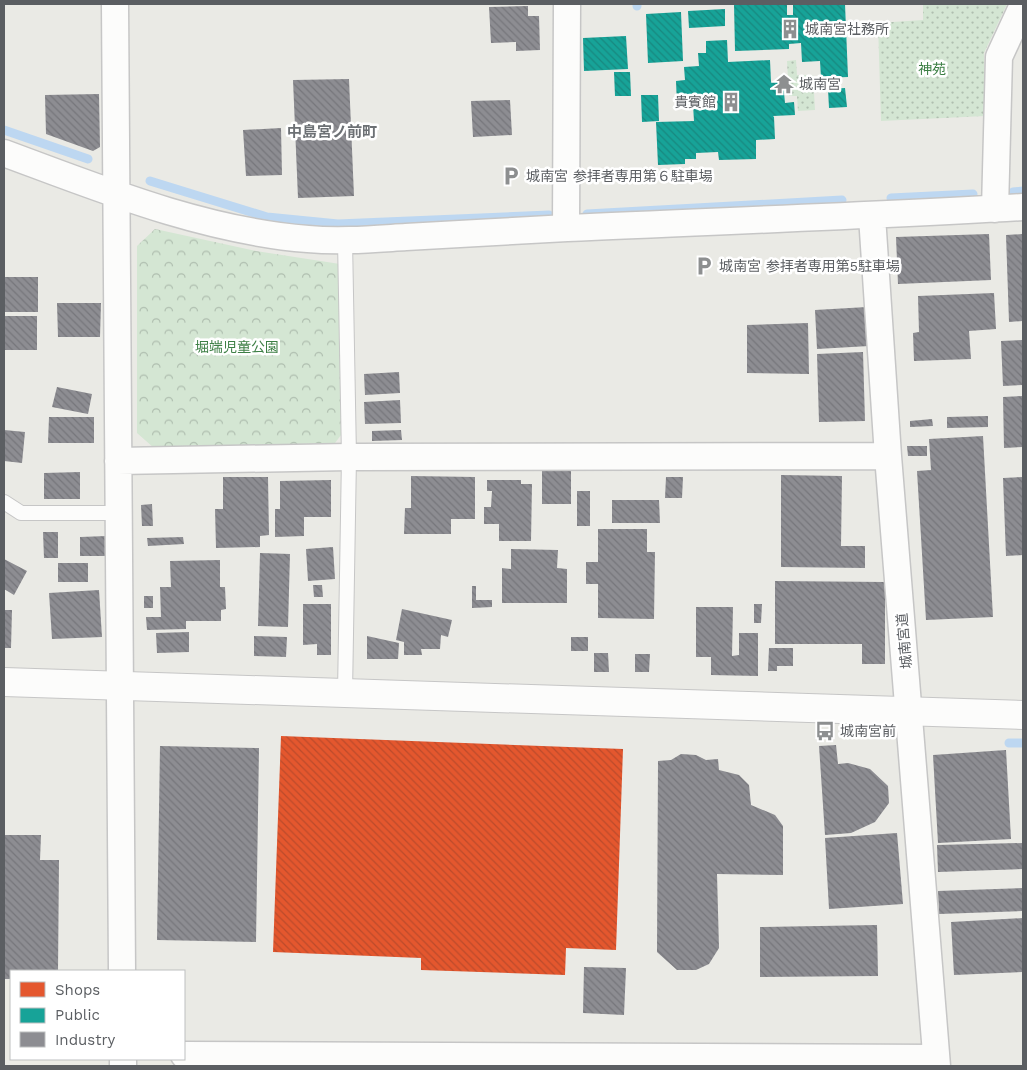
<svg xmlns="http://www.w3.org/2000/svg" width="1027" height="1070" font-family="'Work Sans','Noto Sans JP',sans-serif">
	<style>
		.park { fill: url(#park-crowns) }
		.garden { fill: url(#garden-dots) }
		.shops { fill: url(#shops-back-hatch) }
		.public { fill: url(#public-back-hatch) }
		.industry { fill: url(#industry-back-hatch) }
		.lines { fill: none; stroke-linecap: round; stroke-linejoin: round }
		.stream { stroke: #bdd7f1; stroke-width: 9 }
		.service-casing { stroke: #c6c6c6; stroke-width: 16 }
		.minor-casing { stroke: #c6c6c6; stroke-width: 29 }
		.tertiary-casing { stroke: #c6c6c6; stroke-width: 30 }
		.service { stroke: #fcfcfb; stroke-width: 14 }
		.minor { stroke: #fcfcfb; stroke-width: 26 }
		.tertiary { stroke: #fcfcfb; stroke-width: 28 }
		.labels { text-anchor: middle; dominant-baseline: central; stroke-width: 5; stroke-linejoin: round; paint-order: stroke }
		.poi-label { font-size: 14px; fill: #5b5e62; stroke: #fff; text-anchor: start }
		.park-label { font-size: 14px; fill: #3d7f45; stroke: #fff }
		.street-label { font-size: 14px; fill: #5b5e62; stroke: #fff }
		.neighbourhood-label { font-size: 15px; font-weight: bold; fill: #6c7074; stroke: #fff }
	</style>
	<defs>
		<pattern id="park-crowns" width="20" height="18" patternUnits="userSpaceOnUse" patternTransform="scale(1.25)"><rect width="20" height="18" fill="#d4e6d3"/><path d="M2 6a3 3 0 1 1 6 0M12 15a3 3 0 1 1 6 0" fill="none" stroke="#afbeaf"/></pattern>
		<pattern id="garden-dots" width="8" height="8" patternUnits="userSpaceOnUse" patternTransform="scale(1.25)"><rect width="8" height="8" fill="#d4e6d3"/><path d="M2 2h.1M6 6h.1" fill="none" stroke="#afbeaf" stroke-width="1.8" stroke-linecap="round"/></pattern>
		<pattern id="shops-back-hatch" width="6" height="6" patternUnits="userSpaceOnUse" patternTransform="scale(1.25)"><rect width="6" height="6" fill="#e4572e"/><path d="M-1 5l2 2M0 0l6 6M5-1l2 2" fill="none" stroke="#bc4b2b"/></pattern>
		<pattern id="public-back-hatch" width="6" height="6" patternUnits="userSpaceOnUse" patternTransform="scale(1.25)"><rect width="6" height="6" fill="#17a398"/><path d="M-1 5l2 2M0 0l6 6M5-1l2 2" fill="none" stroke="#18887f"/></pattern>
		<pattern id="industry-back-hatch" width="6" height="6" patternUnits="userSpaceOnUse" patternTransform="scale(1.25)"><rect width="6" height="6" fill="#8d8d92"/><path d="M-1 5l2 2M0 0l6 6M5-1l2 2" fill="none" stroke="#76767b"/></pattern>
	</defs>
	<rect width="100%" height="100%" fill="#eaeae5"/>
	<path class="park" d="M155,229L256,251L340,264L341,435L335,443L154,448L137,433V246Z"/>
	<path class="garden" d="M923,4H1007L984,53L985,116L881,121L878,23L923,20Z
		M796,60L797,75H813L815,110L798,111L797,96H789L787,61Z"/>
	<path class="shops" d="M281,736L623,749L616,950L566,948L565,975L421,970V958L273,952Z"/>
	<path class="public" d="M734,4H787V15H793V4H845L848,77L821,78L820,61L802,62L801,43L789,44V49L735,51Z
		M725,9V26L689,28L688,11Z
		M681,12L683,61L648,63L646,14Z
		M626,36L628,69L584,71L583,38Z
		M727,40L728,62L770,60L771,82H783L785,103L794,102L795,115L773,116L774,117L775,139L756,140V159L719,160L718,152L696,153V159H685V164L658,165L656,122L694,121L693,105H677L676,81L685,80L684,67L699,66L698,53H706V41Z
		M614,72H630L631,96H615Z
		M845,88L847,107L829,108L828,89Z
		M641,95H658L659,121L642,122Z
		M698,172V180L684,181L683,173Z"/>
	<path class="industry" d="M528,6V16H539L540,50L516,51V42L491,43L489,7Z
		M349,79L354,196L298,198L293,80Z
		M99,94L100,147L93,151L46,134L45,95Z
		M510,100L512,135L473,137L471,101Z
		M281,128L282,175L246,176L243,130Z
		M989,234L991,280L898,284L896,237Z
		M1023,234V321L1009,322L1006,235Z
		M4,277H38V312H4Z
		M994,293L996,329L969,331L971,359L914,361L913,333L919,332L918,296Z
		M57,303H101L100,337H58Z
		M867,307L869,346L817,349L815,310Z
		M4,316H37V350H4Z
		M808,323L809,374L747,373V325Z
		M1023,340V385L1003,386L1001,341Z
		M863,352L865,421L819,422L817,354Z
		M399,372L400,393L365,395L364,374Z
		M57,387L92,394L88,414L52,407Z
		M1023,396V447L1004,448L1003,397Z
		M400,400L401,423L365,424L364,402Z
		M988,416V427L947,428V417Z
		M49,417H94V443H48Z
		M932,419L933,426L910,427V421Z
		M4,430L25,432L22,463L4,461Z
		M401,430L402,440L372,441V431Z
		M983,436L993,617L926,620L917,471L931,470L929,439Z
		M907,446H927V456H908Z
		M542,471H571V504H542Z
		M80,472V499H44V473Z
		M781,475L842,476L841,546H865V568L781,567Z
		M411,476L475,477V519H451V534H404L405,508H411Z
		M223,477H268L269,535L260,536V547L216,548L215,509H223Z
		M666,477H683L682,498H665Z
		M1023,477V555L1006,556L1003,478Z
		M331,480V517H304V536L275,537V509H280V481Z
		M487,480H521V484H532L531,541H499V524H484V507H491L492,491H487Z
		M577,491H590V526H577Z
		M612,500H659L660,523H612Z
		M152,504L153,526H142L141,505Z
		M598,529H647V552H655L654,619L598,618V584H586V562H598Z
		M43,532H58V558H44Z
		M107,536V556H80V537Z
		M183,537L184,544L148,546L147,538Z
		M333,547L335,579L308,581L306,549Z
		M511,549L558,550L557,568L567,569V603H502V568L511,569Z
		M260,553L290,554L288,627L258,626Z
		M4,559L27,571L14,595L4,589Z
		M220,560V587H225L226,609L221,610V621H186V629L147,630L146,617H161L160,587H171L170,561Z
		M58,563H88V582H58Z
		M775,581L885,582V664H862V644H775Z
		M313,585H322L323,597H314Z
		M472,586H476V600H492V607L472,608Z
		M99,590L102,637L52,639L49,593Z
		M144,596H153V608H144Z
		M303,604H331V655H317V644L303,645Z
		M754,604H762L761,623H754Z
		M696,607H733L732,656L739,655V633H758V676L711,675V657H696Z
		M402,609L452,620L448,637L441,635L440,649H421L422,655H404V642L396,640Z
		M4,610H12L11,648H4Z
		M189,632V652L157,653L156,633Z
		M254,636L287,637L286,657L254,656Z
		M367,636L399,643L398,659H367Z
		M571,637H588V651H571Z
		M769,648H793V666H777V671H768Z
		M594,653H608L609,672H594Z
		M635,654H650L649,672H635Z
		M836,745L838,764L848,763L870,769L888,786L889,803L875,822L851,833L825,835L819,746Z
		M160,746L259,748L256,942L157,940Z
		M1006,750L1011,839L938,843L933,755Z
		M681,754L696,755L706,760L718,759L719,770L739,775L749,785L751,805L775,815L783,826V875L717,874L719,948L709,964L696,970H677L657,952L658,761L671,760Z
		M897,833L903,904L829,909L825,838Z
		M4,835H41L40,860H59L58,971H11V979H4Z
		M1023,843V869L938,872L937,845Z
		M1023,888V911L939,914L938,891Z
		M1023,918V972L954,975L951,922Z
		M877,925L878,976L760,977V927Z
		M584,967L626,968L624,1015L583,1013Z"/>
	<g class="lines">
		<path class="stream" d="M637,4V6
			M4,130L88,159
			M150,181L267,217L338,224L549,215
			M1013,192L1023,191
			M891,198L973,194
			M587,214L842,200
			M1009,743H1023"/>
		<defs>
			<path id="service" d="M4,502L21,513H119
				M345,693L349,457L345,240"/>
			<path id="minor" d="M115,4L122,971
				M4,153C101,189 204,231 308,239C340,242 373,239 406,237C460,234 513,231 567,228C719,221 871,216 1023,207
				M995,209L999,57L1023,5
				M872,216L888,456L937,1066
				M566,228L567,4
				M118,461L349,457L888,456
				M184,1055L936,1058
				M123,1066V1059"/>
			<path id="tertiary" d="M4,682L1023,715"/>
		</defs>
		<use href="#service" class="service-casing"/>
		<use href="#minor" class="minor-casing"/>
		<use href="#tertiary" class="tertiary-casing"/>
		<use href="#service" class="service"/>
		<use href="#minor" class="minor"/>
		<use href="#tertiary" class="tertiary"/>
	</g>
	<defs>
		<symbol id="building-bare" viewBox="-9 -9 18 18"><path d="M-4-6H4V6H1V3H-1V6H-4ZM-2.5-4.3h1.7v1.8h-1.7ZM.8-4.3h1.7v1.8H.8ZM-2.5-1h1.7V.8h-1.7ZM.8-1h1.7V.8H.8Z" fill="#8d8f90" stroke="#fff" stroke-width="2.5" paint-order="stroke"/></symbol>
		<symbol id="temple-bare" viewBox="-9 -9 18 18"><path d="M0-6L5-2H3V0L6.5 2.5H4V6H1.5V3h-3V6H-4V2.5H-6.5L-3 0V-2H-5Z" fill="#8d8f90" stroke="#fff" stroke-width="2.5" paint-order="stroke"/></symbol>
		<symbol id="parking-bare" viewBox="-9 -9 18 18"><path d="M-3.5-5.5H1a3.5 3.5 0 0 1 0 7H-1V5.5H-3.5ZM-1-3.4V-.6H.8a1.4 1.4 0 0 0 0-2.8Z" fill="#8d8f90" stroke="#fff" stroke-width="2.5" paint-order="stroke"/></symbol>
		<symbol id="bus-bare" viewBox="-9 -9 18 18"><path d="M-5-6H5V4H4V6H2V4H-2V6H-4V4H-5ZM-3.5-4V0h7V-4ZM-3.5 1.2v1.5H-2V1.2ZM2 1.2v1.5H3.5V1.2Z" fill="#8d8f90" stroke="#fff" stroke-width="2.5" paint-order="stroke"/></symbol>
	</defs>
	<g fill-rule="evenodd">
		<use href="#building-bare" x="776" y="15" width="28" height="28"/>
		<use href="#temple-bare" x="770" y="70" width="28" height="28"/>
		<use href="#building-bare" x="717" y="88" width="28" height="28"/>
		<use href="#parking-bare" x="497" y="162" width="28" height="28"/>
		<use href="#parking-bare" x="690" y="252" width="28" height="28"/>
		<use href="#bus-bare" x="811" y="717" width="28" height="28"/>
	</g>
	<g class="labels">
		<g class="poi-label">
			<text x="805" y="29">城南宮社務所</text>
			<text x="799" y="84">城南宮</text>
			<text x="716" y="102" text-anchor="end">貴賓館</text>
			<text x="526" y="176">城南宮 参拝者専用第６駐車場</text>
			<text x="719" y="266">城南宮 参拝者専用第5駐車場</text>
			<text x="840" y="731">城南宮前</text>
		</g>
		<g class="park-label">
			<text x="932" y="69">神苑</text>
			<text x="237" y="347">堀端児童公園</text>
		</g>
		<g class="street-label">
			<text transform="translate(904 641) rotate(-95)">城南宮道</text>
		</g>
		<g class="neighbourhood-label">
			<text x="332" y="132">中島宮ノ前町</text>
		</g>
	</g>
	<rect width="1027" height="1070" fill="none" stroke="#5b5e62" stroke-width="10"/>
	<rect x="10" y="970" width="175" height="90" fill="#ffffff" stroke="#bdbfc0"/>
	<rect x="20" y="982" width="25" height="15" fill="#e4572e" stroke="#bdbfc0"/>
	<text x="55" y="995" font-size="15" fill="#5b5e62">Shops</text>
	<rect x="20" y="1008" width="25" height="15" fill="#17a398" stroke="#bdbfc0"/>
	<text x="55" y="1020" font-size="15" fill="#5b5e62">Public</text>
	<rect x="20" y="1032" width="25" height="15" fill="#8d8d92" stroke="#bdbfc0"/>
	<text x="55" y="1045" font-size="15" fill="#5b5e62">Industry</text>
</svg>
